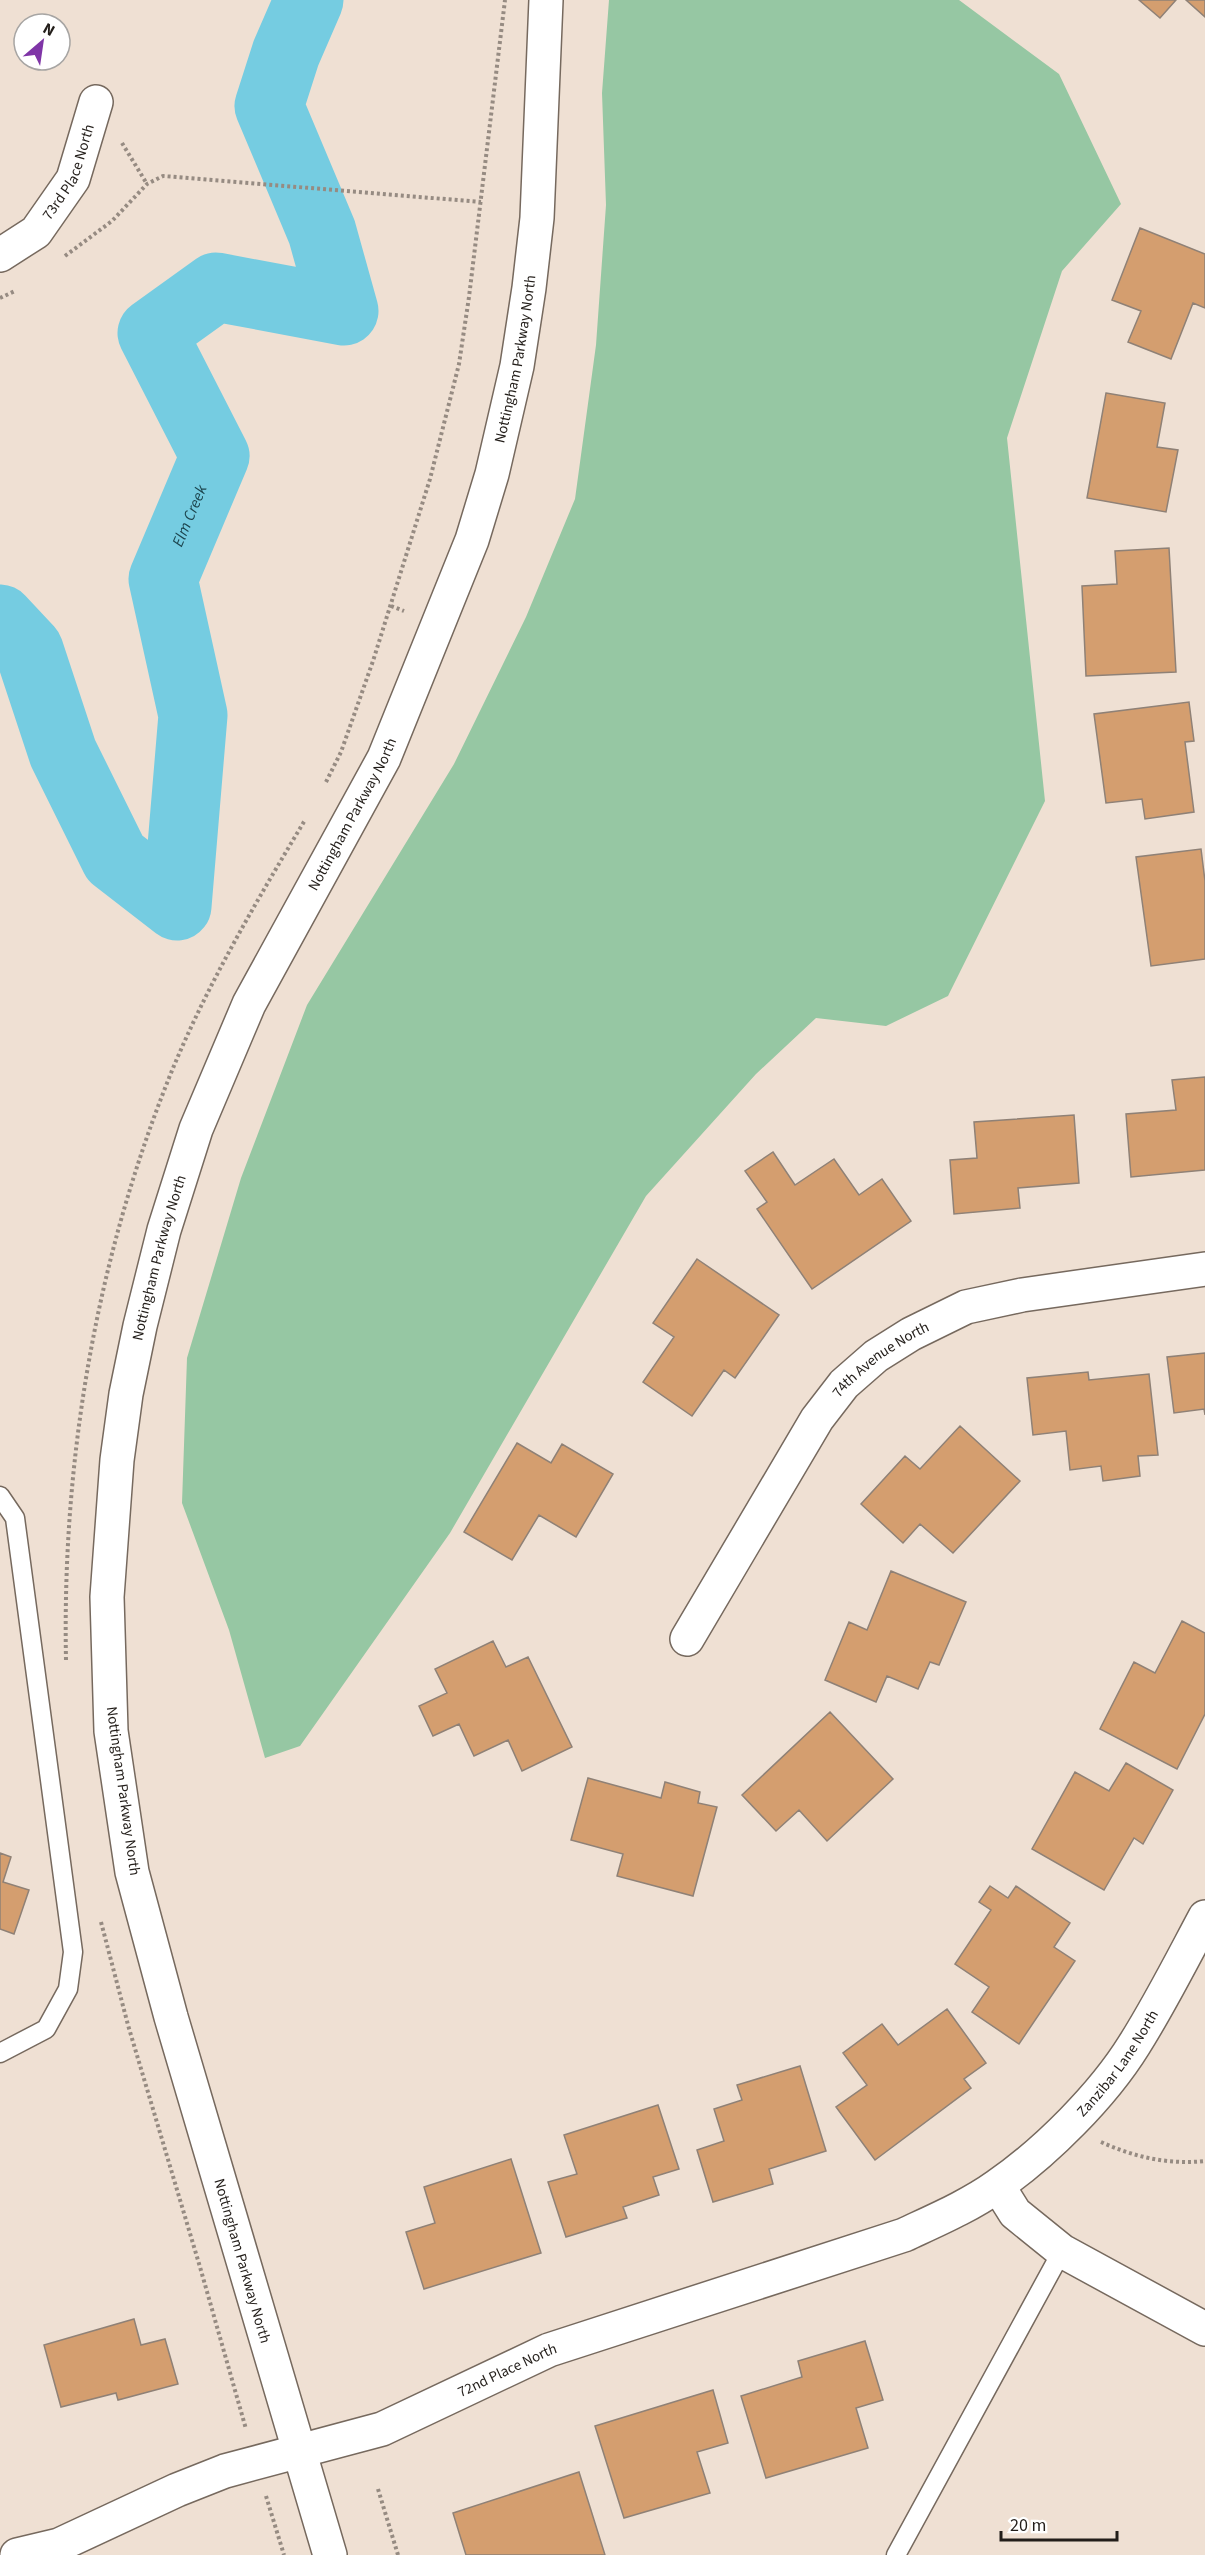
<svg xmlns="http://www.w3.org/2000/svg" width="1205" height="2555" font-family="'Source Sans 3',sans-serif">
	<style>
		.green { fill: #96c7a3 }
		.lines { fill: none; stroke-linecap: round; stroke-linejoin: round }
		.river { stroke: #75cce1; stroke-width: 69 }
		.building { fill: #d49e6f; stroke: #8f8176; stroke-width: 1.5 }
		.lane-casing { stroke: #76695e; stroke-width: 21 }
		.street-casing { stroke: #76695e; stroke-width: 36 }
		.secondary-casing { stroke: #76695e; stroke-width: 36 }
		.path { stroke: #968b82; stroke-width: 4; stroke-dasharray: 3 3; stroke-linecap: butt }
		.lane { stroke: #fff; stroke-width: 18 }
		.street { stroke: #fff; stroke-width: 33 }
		.secondary { stroke: #fff; stroke-width: 33 }
		.labels { text-anchor: middle; dominant-baseline: central; stroke-width: 4.5; stroke-linejoin: round; paint-order: stroke }
		.street-label { font-size: 15px; fill: #231e1a; stroke: #fff }
		.water-label { font-size: 16px; font-style: italic; fill: #1c444d; stroke: #fff }
	</style>
	<rect width="100%" height="100%" fill="#efe0d3"/>
	<path class="green" d="M609,0H959L1059,74L1121,204L1062,271L1007,438L1045,801L948,996L886,1026L816,1018L756,1074L646,1196L450,1533L300,1746L265,1758L229,1630L182,1503L187,1358L241,1178L307,1005L454,764L526,617L575,499L596,345L606,205L602,93Z"/>
	<g class="lines">
		<path class="river" id="s1" d="M0,619L29,650L63,753L115,858L177,906L193,715L163,579L215,456L152,333L216,287L344,311L322,232L269,106L286,53L309,0"/>
	</g>
	<path class="building" d="M1139,0H1176L1160,18Z
		M1186,0H1205V17Z
		M1140,228L1205,254V308L1193,303L1171,359L1128,342L1141,311L1112,300Z
		M1106,393L1165,403L1157,447L1178,450L1166,512L1087,498Z
		M1169,548L1176,672L1086,676L1082,586L1117,584L1115,551Z
		M1189,702L1194,741L1185,742L1194,812L1145,819L1142,799L1106,803L1094,714Z
		M1201,849L1205,881V959L1151,966L1136,857Z
		M1205,1077V1170L1131,1177L1126,1114L1176,1110L1172,1080Z
		M1074,1115L1079,1183L1018,1188L1020,1208L954,1214L950,1160L977,1158L974,1122Z
		M773,1152L795,1185L834,1159L859,1195L882,1179L911,1221L812,1289L757,1209L767,1202L745,1171Z
		M697,1259L779,1315L735,1378L724,1370L692,1416L643,1382L674,1337L653,1323Z
		M1205,1353V1415L1204,1409L1174,1413L1167,1357Z
		M1088,1372L1089,1380L1149,1374L1158,1455L1138,1456L1140,1476L1103,1481L1101,1466L1070,1470L1066,1431L1033,1435L1027,1378Z
		M960,1426L1020,1481L953,1553L920,1524L903,1543L861,1504L905,1456L920,1469Z
		M517,1443L551,1463L562,1444L613,1474L576,1537L539,1515L512,1560L464,1532Z
		M891,1571L966,1602L939,1665L930,1662L918,1689L887,1676L876,1702L825,1680L849,1622L867,1630Z
		M1182,1621L1205,1633V1714L1177,1769L1100,1729L1134,1662L1155,1673Z
		M493,1641L506,1667L528,1657L572,1747L522,1771L508,1740L474,1756L459,1724L433,1736L419,1706L447,1693L435,1669Z
		M830,1712L893,1779L827,1841L799,1810L776,1831L742,1795Z
		M1126,1763L1173,1790L1143,1844L1134,1838L1104,1890L1032,1849L1075,1772L1109,1791Z
		M588,1778L661,1798L665,1782L700,1792L698,1803L717,1807L693,1896L617,1876L623,1854L571,1840Z
		M0,1853L11,1857L3,1882L29,1890L14,1934L0,1929Z
		M990,1886L1008,1898L1016,1886L1070,1923L1054,1947L1075,1961L1019,2044L972,2012L989,1987L955,1964L991,1910L979,1902Z
		M947,2009L986,2063L964,2079L971,2088L875,2160L836,2107L867,2085L843,2053L882,2024L898,2045Z
		M800,2066L826,2151L769,2169L773,2184L713,2202L697,2150L724,2141L714,2109L742,2100L737,2085Z
		M658,2105L679,2169L653,2177L659,2195L623,2207L627,2218L566,2237L548,2182L577,2174L564,2135Z
		M511,2159L541,2253L424,2289L406,2232L435,2223L424,2187Z
		M134,2319L141,2345L165,2339L178,2384L118,2400L116,2393L61,2407L44,2345Z
		M865,2341L883,2400L856,2408L868,2448L766,2478L741,2396L802,2377L798,2361Z
		M713,2390L728,2443L697,2452L710,2493L624,2518L595,2426Z
		M579,2472L605,2555H466L453,2513Z"/>
	<g class="lines">
		<defs>
			<path id="lane" d="M0,1496L15,1518L73,1952L68,1989L46,2029L0,2053
				M896,2555L1062,2251"/>
			<g id="street">
				<path id="s2" d="M0,255L36,232L73,179L96,102"/>
				<path id="s3" d="M687,1639L817,1419L844,1384L876,1356L911,1334L966,1307L1022,1295L1205,1269"/>
				<path d="M998,2186L1015,2213L1062,2251L1205,2329"/>
				<path id="s4" d="M17,2555L59,2545L177,2490L225,2471L382,2429L549,2350L904,2235C936,2220 969,2206 997,2186C1046,2152 1103,2095 1134,2045C1160,2004 1182,1960 1205,1917"/>
			</g>
			<g id="secondary">
				<path id="s5" d="M330,2555L171,2017L132,1872L111,1731L107,1597L117,1460L126,1394L140,1326L164,1230L196,1129L249,1004L384,758L472,540L492,474L517,366L529,288L537,218L546,0"/>
			</g>
		</defs>
		<use href="#lane" class="lane-casing"/>
		<use href="#street" class="street-casing"/>
		<use href="#secondary" class="secondary-casing"/>
		<path class="path" d="M122,143L147,184
			M65,256L112,221L147,184L163,176L481,202
			M0,298L15,291
			M391,606L404,611
			M326,782L341,752L373,661L430,479L459,364L469,297L505,0
			M66,1660C62,1460 96,1259 171,1073C207,985 256,902 305,820
			M101,1922L128,2025L200,2267L246,2429
			M1101,2142C1134,2157 1169,2165 1205,2161
			M378,2489L398,2555
			M266,2496L284,2555"/>
		<use href="#lane" class="lane"/>
		<use href="#street" class="street"/>
		<use href="#secondary" class="secondary"/>
	</g>
	<g class="labels">
		<g class="street-label">
			<text stroke="none"><textPath href="#s2" startOffset="112">73rd Place North</textPath></text>
			<text stroke="none"><textPath href="#s5" startOffset="2304">Nottingham Parkway North</textPath></text>
			<text stroke="none"><textPath href="#s5" startOffset="1818">Nottingham Parkway North</textPath></text>
			<text stroke="none"><textPath href="#s5" startOffset="1332">Nottingham Parkway North</textPath></text>
			<text stroke="none"><textPath href="#s3" startOffset="344">74th Avenue North</textPath></text>
			<text transform="translate(123 1791) rotate(82)">Nottingham Parkway North</text>
			<text stroke="none"><textPath href="#s4" startOffset="1224">Zanzibar Lane North</textPath></text>
			<text transform="translate(242 2261) rotate(74)">Nottingham Parkway North</text>
			<text stroke="none"><textPath href="#s4" startOffset="526">72nd Place North</textPath></text>
		</g>
		<g class="water-label">
			<text stroke="none"><textPath href="#s1" startOffset="746">Elm Creek</textPath></text>
		</g>
	</g>
	<g transform="translate(42 42) rotate(29)"><circle r="28" fill="#ffffff" stroke="#a7a5a3" stroke-width="1.5"/>
	<path d="M0-4.5L10 22L0 15L-10 22Z" fill="#7f35a7"/>
	<text y="-9" font-size="16" font-weight="bold" text-anchor="middle" fill="#231e1a">N</text>
	</g>
	<path d="M1001 2531v9h116v-9" fill="none" stroke="#231e1a" stroke-width="3"/>
	<text x="1010" y="2531" font-size="18" fill="#231e1a" stroke="#ffffff" stroke-width="4.5" paint-order="stroke">20 m</text>
</svg>
